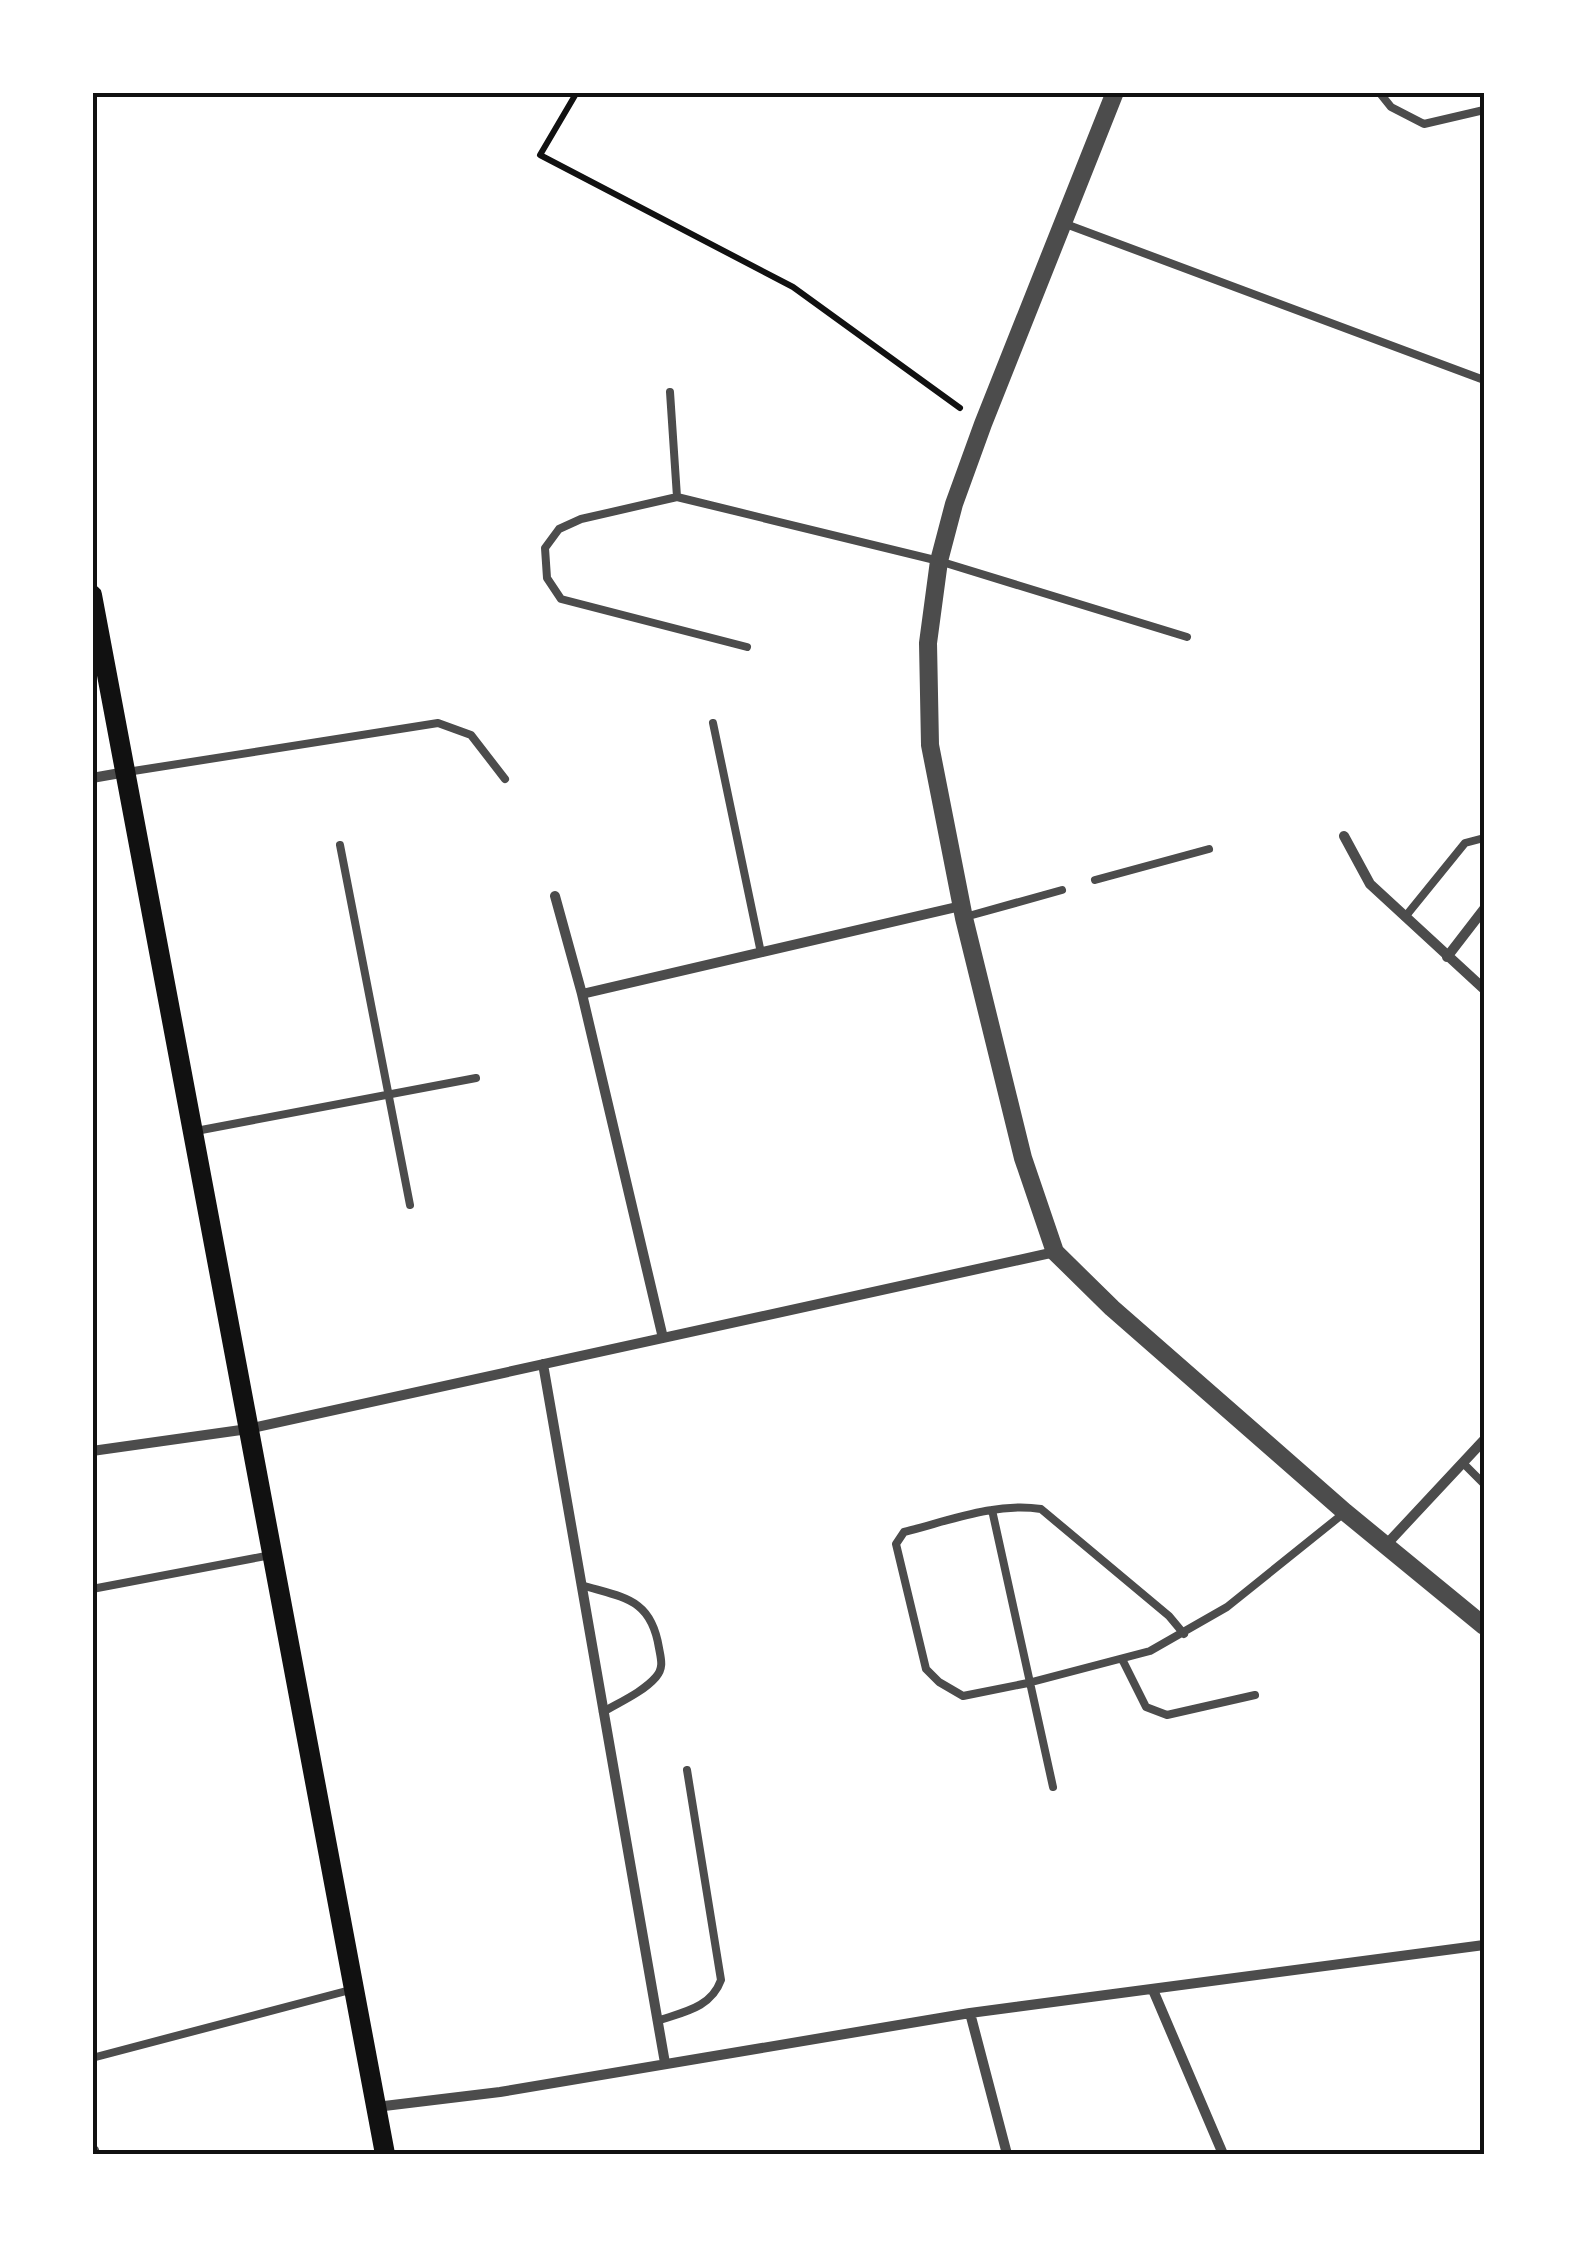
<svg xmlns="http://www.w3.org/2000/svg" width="1577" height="2247" font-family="'Varela Round',sans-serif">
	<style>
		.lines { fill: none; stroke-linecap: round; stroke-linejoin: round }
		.path { stroke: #111; stroke-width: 6 }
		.service { stroke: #4c4c4c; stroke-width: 8 }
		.minor { stroke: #4c4c4c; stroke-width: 10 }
		.tertiary { stroke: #4c4c4c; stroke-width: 18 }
		.secondary { stroke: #111; stroke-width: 20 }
		.neatline { fill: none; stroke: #111; stroke-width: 4 }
	</style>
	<rect width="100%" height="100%" fill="#fff"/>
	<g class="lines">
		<path class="path" d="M577,92L540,155L793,287L960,408"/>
		<path class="service" d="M1379,92L1391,107L1424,124L1484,110
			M1063,223L1484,380
			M670,392L677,497
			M747,647L561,599L547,578L545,548L559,529L581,519L677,497L939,561L1187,637
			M713,723L761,953
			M127,772L438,723L471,735L505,779
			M340,845L410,1205
			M1095,880L1209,849
			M965,917L1062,890
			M1405,917L1465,843L1484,838
			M196,1131L476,1078
			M1463,1463L1484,1484
			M992,1510L1053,1787
			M581,1585C624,1598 651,1598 659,1648C661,1659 664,1668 656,1677C643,1692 620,1702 603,1712
			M92,1589L271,1555
			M1184,1634L1169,1616L1041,1509C995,1502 948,1521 904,1532L896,1544L926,1669L939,1682L963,1696L1028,1683L1150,1651L1227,1607L1344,1513
			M1122,1659L1146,1707L1167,1715L1255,1695
			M657,2021C683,2012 711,2008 721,1980L687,1770
			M92,2058L354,1989
			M95,2150L96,2154"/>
		<path class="minor" d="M92,778L126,772
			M1344,836L1370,884L1484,989
			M555,896L582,994
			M1447,957L1484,909
			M663,1338L582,994L961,906
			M543,1364L665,2063
			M92,1451L248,1429L1055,1252
			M1385,1546L1484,1440
			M1153,1990L1223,2154
			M970,2013L1007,2154
			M376,2107L500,2092L970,2013L1484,1945"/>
		<path class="tertiary" d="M1115,92L983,424L954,504L939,561L928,643L930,745L964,918L1023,1158L1055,1252L1112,1308L1345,1512L1484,1626"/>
		<path class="secondary" d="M92,595L385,2154"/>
	</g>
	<rect width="1577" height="2247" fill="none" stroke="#ffffff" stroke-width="190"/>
	<rect x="95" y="95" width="1387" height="2057" class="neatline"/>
</svg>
